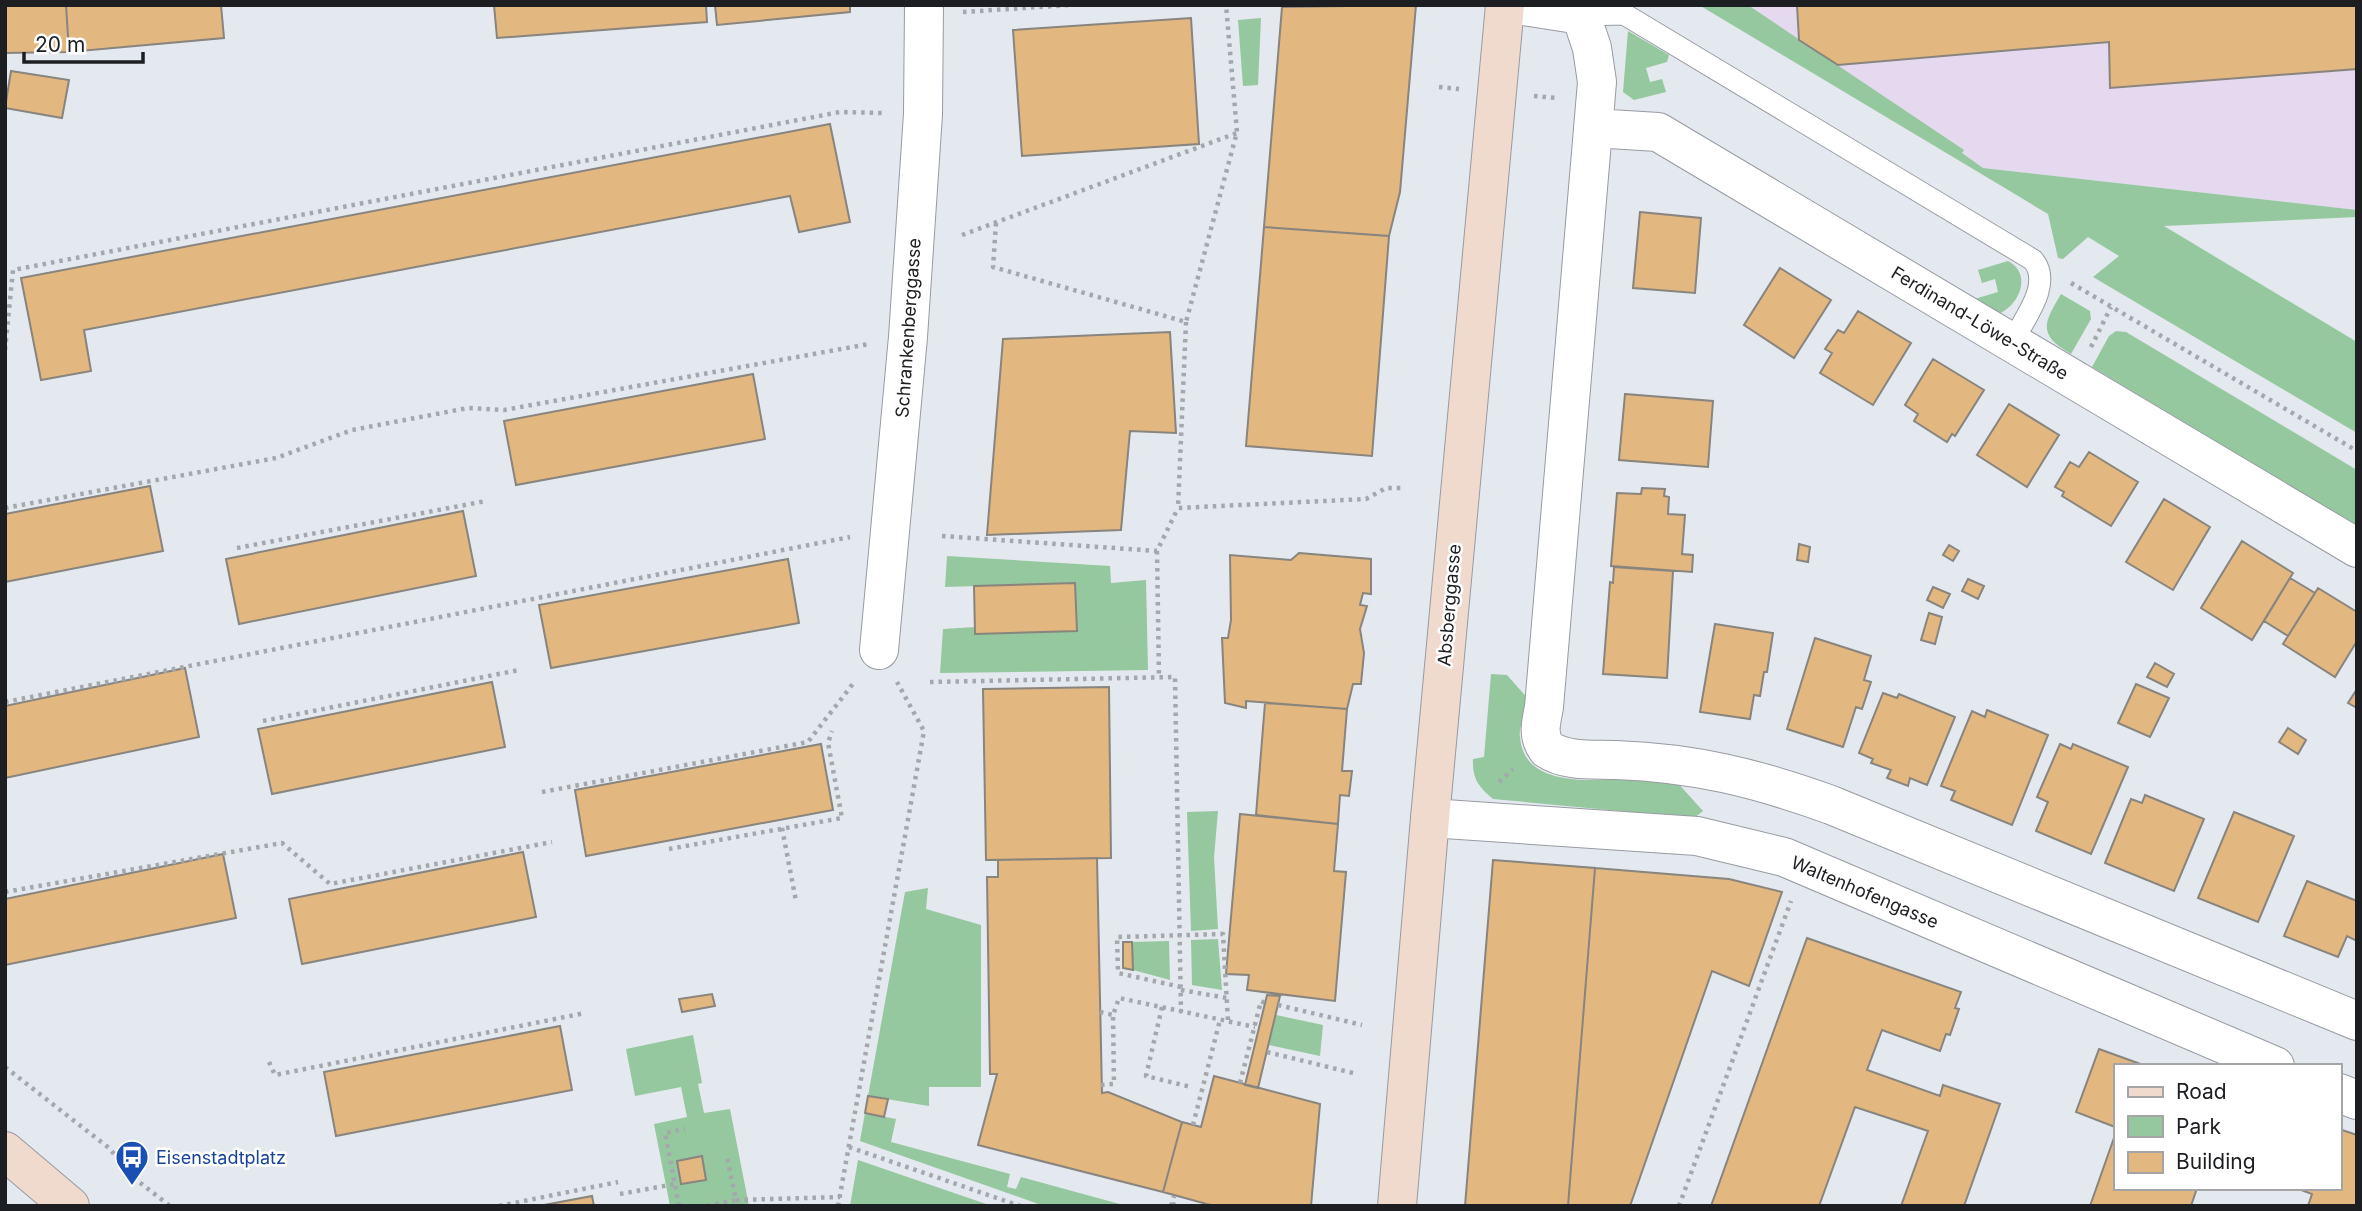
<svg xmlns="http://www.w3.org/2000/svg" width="2362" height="1211" font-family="Inter,sans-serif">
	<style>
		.industrial { fill: #e4d9ee }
		.green { fill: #95c89f }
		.building { fill: #e2b780; stroke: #88847e; stroke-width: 2 }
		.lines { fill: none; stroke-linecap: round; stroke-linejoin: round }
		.lane-casing { stroke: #979ba1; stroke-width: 23 }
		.street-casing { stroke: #979ba1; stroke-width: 40 }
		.secondary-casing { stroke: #979ba1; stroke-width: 40 }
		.path { stroke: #a4a7ac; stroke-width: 4.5; stroke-dasharray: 3.5 5; stroke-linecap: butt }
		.lane { stroke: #fff; stroke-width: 21 }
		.street { stroke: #fff; stroke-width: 38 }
		.secondary { stroke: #f0d9cd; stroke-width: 38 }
		.labels { text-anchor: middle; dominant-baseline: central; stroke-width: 5; stroke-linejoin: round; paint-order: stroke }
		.street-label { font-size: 18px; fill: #1d1e21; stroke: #fff }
		.transit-label { font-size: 18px; fill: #164399; stroke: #fff; text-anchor: start }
	</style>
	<rect width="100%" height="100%" fill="#e4e8ef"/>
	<path class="industrial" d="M1748,5H2357V210L1983,168L1962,153L1963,150Z"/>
	<path class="green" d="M1699,5H1748L1964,150L1962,153L1983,168L2357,210V217L2164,226L2357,342V433L2093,277L2119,256L2088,237L2063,259L2058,258L2048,214Z
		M1261,18L1258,85L1243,86L1238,20Z
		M1628,31L1669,55L1667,62L1646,68L1650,82L1662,79L1666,92L1634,100L1623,92Z
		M2008,261C2033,274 2019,306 1998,314L1968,301L1998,292L1995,279L1982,283L1978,270Z
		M2061,294L2090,311L2091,319L2071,354C2038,335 2043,324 2061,294Z
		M2116,331L2126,332L2357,470V526L2092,367L2109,336Z
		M947,556L1110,566L1111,583L1146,580L1148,670L940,673L943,629L975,627L976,634L1077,630L1075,583L945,587Z
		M1491,674L1507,675L1530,701C1529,714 1518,723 1520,737C1524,798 1623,777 1662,775L1675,780L1703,811L1694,818L1493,799C1479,787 1472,779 1473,759L1484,757Z
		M1218,811L1214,857L1218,929L1191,931L1187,812Z
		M928,888L926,909L981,925V1087H929V1106L868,1096L905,892Z
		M1218,939L1222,990L1192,985L1191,940Z
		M1169,941L1170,980L1133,970L1132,942Z
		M1276,1015L1323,1025L1320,1056L1269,1045Z
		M693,1035L702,1083L698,1084L704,1113L730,1109L749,1206H670L654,1124L687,1117L681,1087L635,1096L626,1049Z
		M865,1113L896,1119L891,1142L1010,1174L1007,1187L1016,1189L1021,1177L1127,1206H1044L860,1141Z
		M858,1160L992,1206H850Z"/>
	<path class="building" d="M5,5H66L69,52L5,53Z
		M66,5H221L224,38L69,52Z
		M494,5H706L707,22L497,38Z
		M715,5H850V12L717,25Z
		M1416,5L1400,192L1389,236L1264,227L1282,7Z
		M1797,5H2357V69L2110,88L2109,42L1838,65L1799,40Z
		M1191,18L1199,144L1022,156L1013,30Z
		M11,71L69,80L62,118L5,108Z
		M830,124L850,222L799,232L790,196L84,330L91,371L41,380L21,278Z
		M1640,212L1701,218L1695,293L1633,288Z
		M1264,227L1389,236L1372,456L1246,446Z
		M1780,268L1831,300L1794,358L1744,325Z
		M1858,311L1911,343L1873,405L1820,373L1832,353L1825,349L1838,330L1844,333Z
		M1170,332L1176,433L1130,431L1121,530L987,535L1003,339Z
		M1933,359L1984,390L1955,436L1952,434L1947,442L1914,421L1918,414L1905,405Z
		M753,374L765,439L516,485L504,421Z
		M1625,394L1713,401L1708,467L1619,460Z
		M2009,404L2059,435L2027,487L1977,455Z
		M2089,452L2138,482L2111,526L2062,496L2064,492L2055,487L2070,462L2079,467Z
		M150,486L163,551L5,582V514Z
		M1642,488L1665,489L1664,496L1669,497L1668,514L1685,515L1682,554L1693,555L1692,572L1611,566L1617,493L1641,494Z
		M2164,499L2210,527L2173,590L2126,562Z
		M463,511L476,576L239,624L226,559Z
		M2242,541L2293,573L2252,640L2201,608Z
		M1799,544L1810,547L1808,562L1797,560Z
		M1949,545L1959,551L1953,561L1943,555Z
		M1299,553L1371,559V594L1363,593L1360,605L1367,606L1360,629L1364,653L1361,684H1353L1347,709L1246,701V708L1225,703L1222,638H1228L1231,620L1230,555L1291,560Z
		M788,559L799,623L551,668L539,605Z
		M1614,567L1673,571L1667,678L1603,674L1610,582L1613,583Z
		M2290,578L2315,593L2288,636L2264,621Z
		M1968,579L1984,586L1978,599L1962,591Z
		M1075,583L1077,631L975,634L974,586Z
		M1933,587L1950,594L1943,608L1927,600Z
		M2318,588L2357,612V641L2335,677L2283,644Z
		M1929,613L1942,617L1935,644L1921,640Z
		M1715,624L1773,633L1767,672H1764L1760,696L1754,695L1750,719L1700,712Z
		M1815,638L1871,656L1864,680L1871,682L1862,709L1856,707L1843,747L1787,729Z
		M2155,663L2174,674L2167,687L2147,677Z
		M185,668L199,737L5,778V706Z
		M492,682L505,747L272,794L258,729Z
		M2136,684L2169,698L2150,737L2118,723Z
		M1109,687L1111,858L986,860L983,689Z
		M2357,689V708L2348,703Z
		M1883,693L1897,698L1899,694L1955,717L1927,785L1910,778L1908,786L1887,778L1891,770L1871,763L1873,759L1859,753Z
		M1265,703L1347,709L1342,771H1352L1349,796L1340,795L1338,824L1256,815Z
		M1987,710L2048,735L2012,825L1951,800L1955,791L1941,786L1972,711L1985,717Z
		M2288,728L2306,740L2298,754L2279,742Z
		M821,744L833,810L586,856L575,790Z
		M2060,744L2071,749L2073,744L2128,767L2091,854L2036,831L2048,802L2037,797Z
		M2145,795L2204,819L2174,891L2105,863L2131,799L2142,803Z
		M2234,812L2294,836L2258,922L2198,898Z
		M1240,814L1338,824L1334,871L1346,872L1335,1001L1247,990L1249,975L1226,974Z
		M523,852L536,917L302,964L289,899Z
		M223,854L236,918L5,965V899Z
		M1097,858L1102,1093L1108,1092L1182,1122L1163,1192L978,1145L997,1074H990L987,877H998V860Z
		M1493,860L1595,868L1568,1206H1465Z
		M1595,868L1729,879L1782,892L1749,986L1712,971L1630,1206H1568Z
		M2307,881L2357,901V941L2347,936L2338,957L2284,936Z
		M1807,938L1961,992L1955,1008L1959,1009L1950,1035L1946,1034L1940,1051L1882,1030L1867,1070L1940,1096L1943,1085L2000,1104L1964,1206H1901L1928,1131L1855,1107L1819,1206H1711Z
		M1123,942H1132L1133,970L1123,968Z
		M712,994L715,1006L682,1012L679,999Z
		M1267,995L1280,996L1258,1088L1245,1085Z
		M560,1026L572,1090L336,1136L324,1072Z
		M2099,1049L2146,1066H2115V1127L2076,1112Z
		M1214,1076L1320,1104L1311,1206H1214L1163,1192L1182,1122L1201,1127Z
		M868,1096L888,1099L884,1117L865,1113Z
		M2339,1129L2357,1135V1206H2308L2312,1194L2296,1188H2339Z
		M2115,1135V1188H2197L2191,1206H2090Z
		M702,1156L706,1180L681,1184L677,1161Z
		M592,1196L594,1206H540L544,1205Z"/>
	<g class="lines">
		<defs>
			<path id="lane" d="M1581,15L1624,14L2033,260C2053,284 2024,319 2012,342"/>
			<path id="street" d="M1517,5L1581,15L1592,48L1597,82L1544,707C1541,723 1537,735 1547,749C1566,762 1593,759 1616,760C1696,763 1756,778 1831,805L2357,1021
				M1593,128L1658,132L2357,548
				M879,650L908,337L923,114L924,5
				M1430,818L1697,836L1784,857L2275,1066
				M2339,1093L2357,1100"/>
			<path id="secondary" d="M5,1151L70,1206
				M1397,1206L1430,818L1505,5"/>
		</defs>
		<use href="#lane" class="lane-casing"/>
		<use href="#street" class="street-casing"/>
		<use href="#secondary" class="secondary-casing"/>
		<path class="path" d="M963,12L1070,5
			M1439,87L1459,89
			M1534,96L1557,98
			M996,223L993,267L1186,322L1237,132L1226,5
			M962,235L1237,133
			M2071,283L2357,451
			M1186,322L1178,508L1366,499L1386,488H1404
			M2091,347L2111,307
			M5,350L13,270L840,112L883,113
			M5,508L276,458L352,430L468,408L504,410L869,344
			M942,536L1157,551L1178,508
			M237,548L486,501
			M1157,551L1159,677
			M930,682L1175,677L1181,1012
			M5,702L850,537
			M263,721L519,670
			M1499,782L1513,769
			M542,792L808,742L855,681
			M782,828L796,901
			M669,849L842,818L828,743L832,731
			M5,892L282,843L330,884L552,842
			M1181,987L1118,973L1117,937L1223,934L1228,1021
			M1181,990L1227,998
			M1278,1005L1362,1025
			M1162,1007L1146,1076L1191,1087
			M1100,1012L1113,1015
			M1267,1052L1357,1074
			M269,1062L275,1075L585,1013
			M5,1067L109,1148L134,1178L170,1206
			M1240,1083L1261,1001L1265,1003
			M1101,1085L1114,1084L1113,1015L1119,998L1255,1027
			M1193,1125L1220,1020
			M849,1147L1020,1206
			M620,1194L675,1184
			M736,1200L840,1197
			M1172,1204L1179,1206
			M499,1206L618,1182
			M679,1206L665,1133L685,1129
			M707,1206L736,1200L727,1157
			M838,1206L924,731L897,682
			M1171,1206L1174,1196
			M1207,1206L1208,1204
			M1679,1206L1791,901"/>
		<use href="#lane" class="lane"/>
		<use href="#street" class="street"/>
		<use href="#secondary" class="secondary"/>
	</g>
	<defs>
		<symbol id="bus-pin" viewBox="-11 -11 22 30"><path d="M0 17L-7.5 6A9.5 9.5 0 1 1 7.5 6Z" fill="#1a4fb4" stroke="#fff"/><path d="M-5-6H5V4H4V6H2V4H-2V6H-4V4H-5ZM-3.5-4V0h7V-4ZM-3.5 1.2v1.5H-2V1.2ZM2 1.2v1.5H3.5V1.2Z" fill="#fff"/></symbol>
	</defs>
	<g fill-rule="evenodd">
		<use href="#bus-pin" x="113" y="1138" width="38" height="52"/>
	</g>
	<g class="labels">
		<g class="street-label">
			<text transform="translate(1980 323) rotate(31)">Ferdinand-Löwe-Straße</text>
			<text transform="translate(908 328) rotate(-86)">Schrankenberggasse</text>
			<text transform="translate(1449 605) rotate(-85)">Absberggasse</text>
			<text transform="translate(1865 892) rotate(23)">Waltenhofengasse</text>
		</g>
		<g class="transit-label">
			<text x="156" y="1157">Eisenstadtplatz</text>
		</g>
	</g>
	<rect width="2362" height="1211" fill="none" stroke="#1d1e21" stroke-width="14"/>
	<rect x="2114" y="1064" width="228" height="126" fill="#ffffff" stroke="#a5a5a6" stroke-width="2"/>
	<rect x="2128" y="1087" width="35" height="10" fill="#f0d9cd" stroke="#a5a5a6" stroke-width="2"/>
	<text x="2176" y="1099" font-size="21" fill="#1d1e21">Road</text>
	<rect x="2128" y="1116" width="35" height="21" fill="#95c89f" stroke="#a5a5a6" stroke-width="2"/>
	<text x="2176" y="1134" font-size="21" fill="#1d1e21">Park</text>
	<rect x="2128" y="1152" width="35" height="21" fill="#e2b780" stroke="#a5a5a6" stroke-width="2"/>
	<text x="2176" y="1169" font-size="21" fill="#1d1e21">Building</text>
	<path d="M24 52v10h119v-10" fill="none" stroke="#1d1e21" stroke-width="3.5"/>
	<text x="35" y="52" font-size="21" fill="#1d1e21" stroke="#ffffff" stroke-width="5" paint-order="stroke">20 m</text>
</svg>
